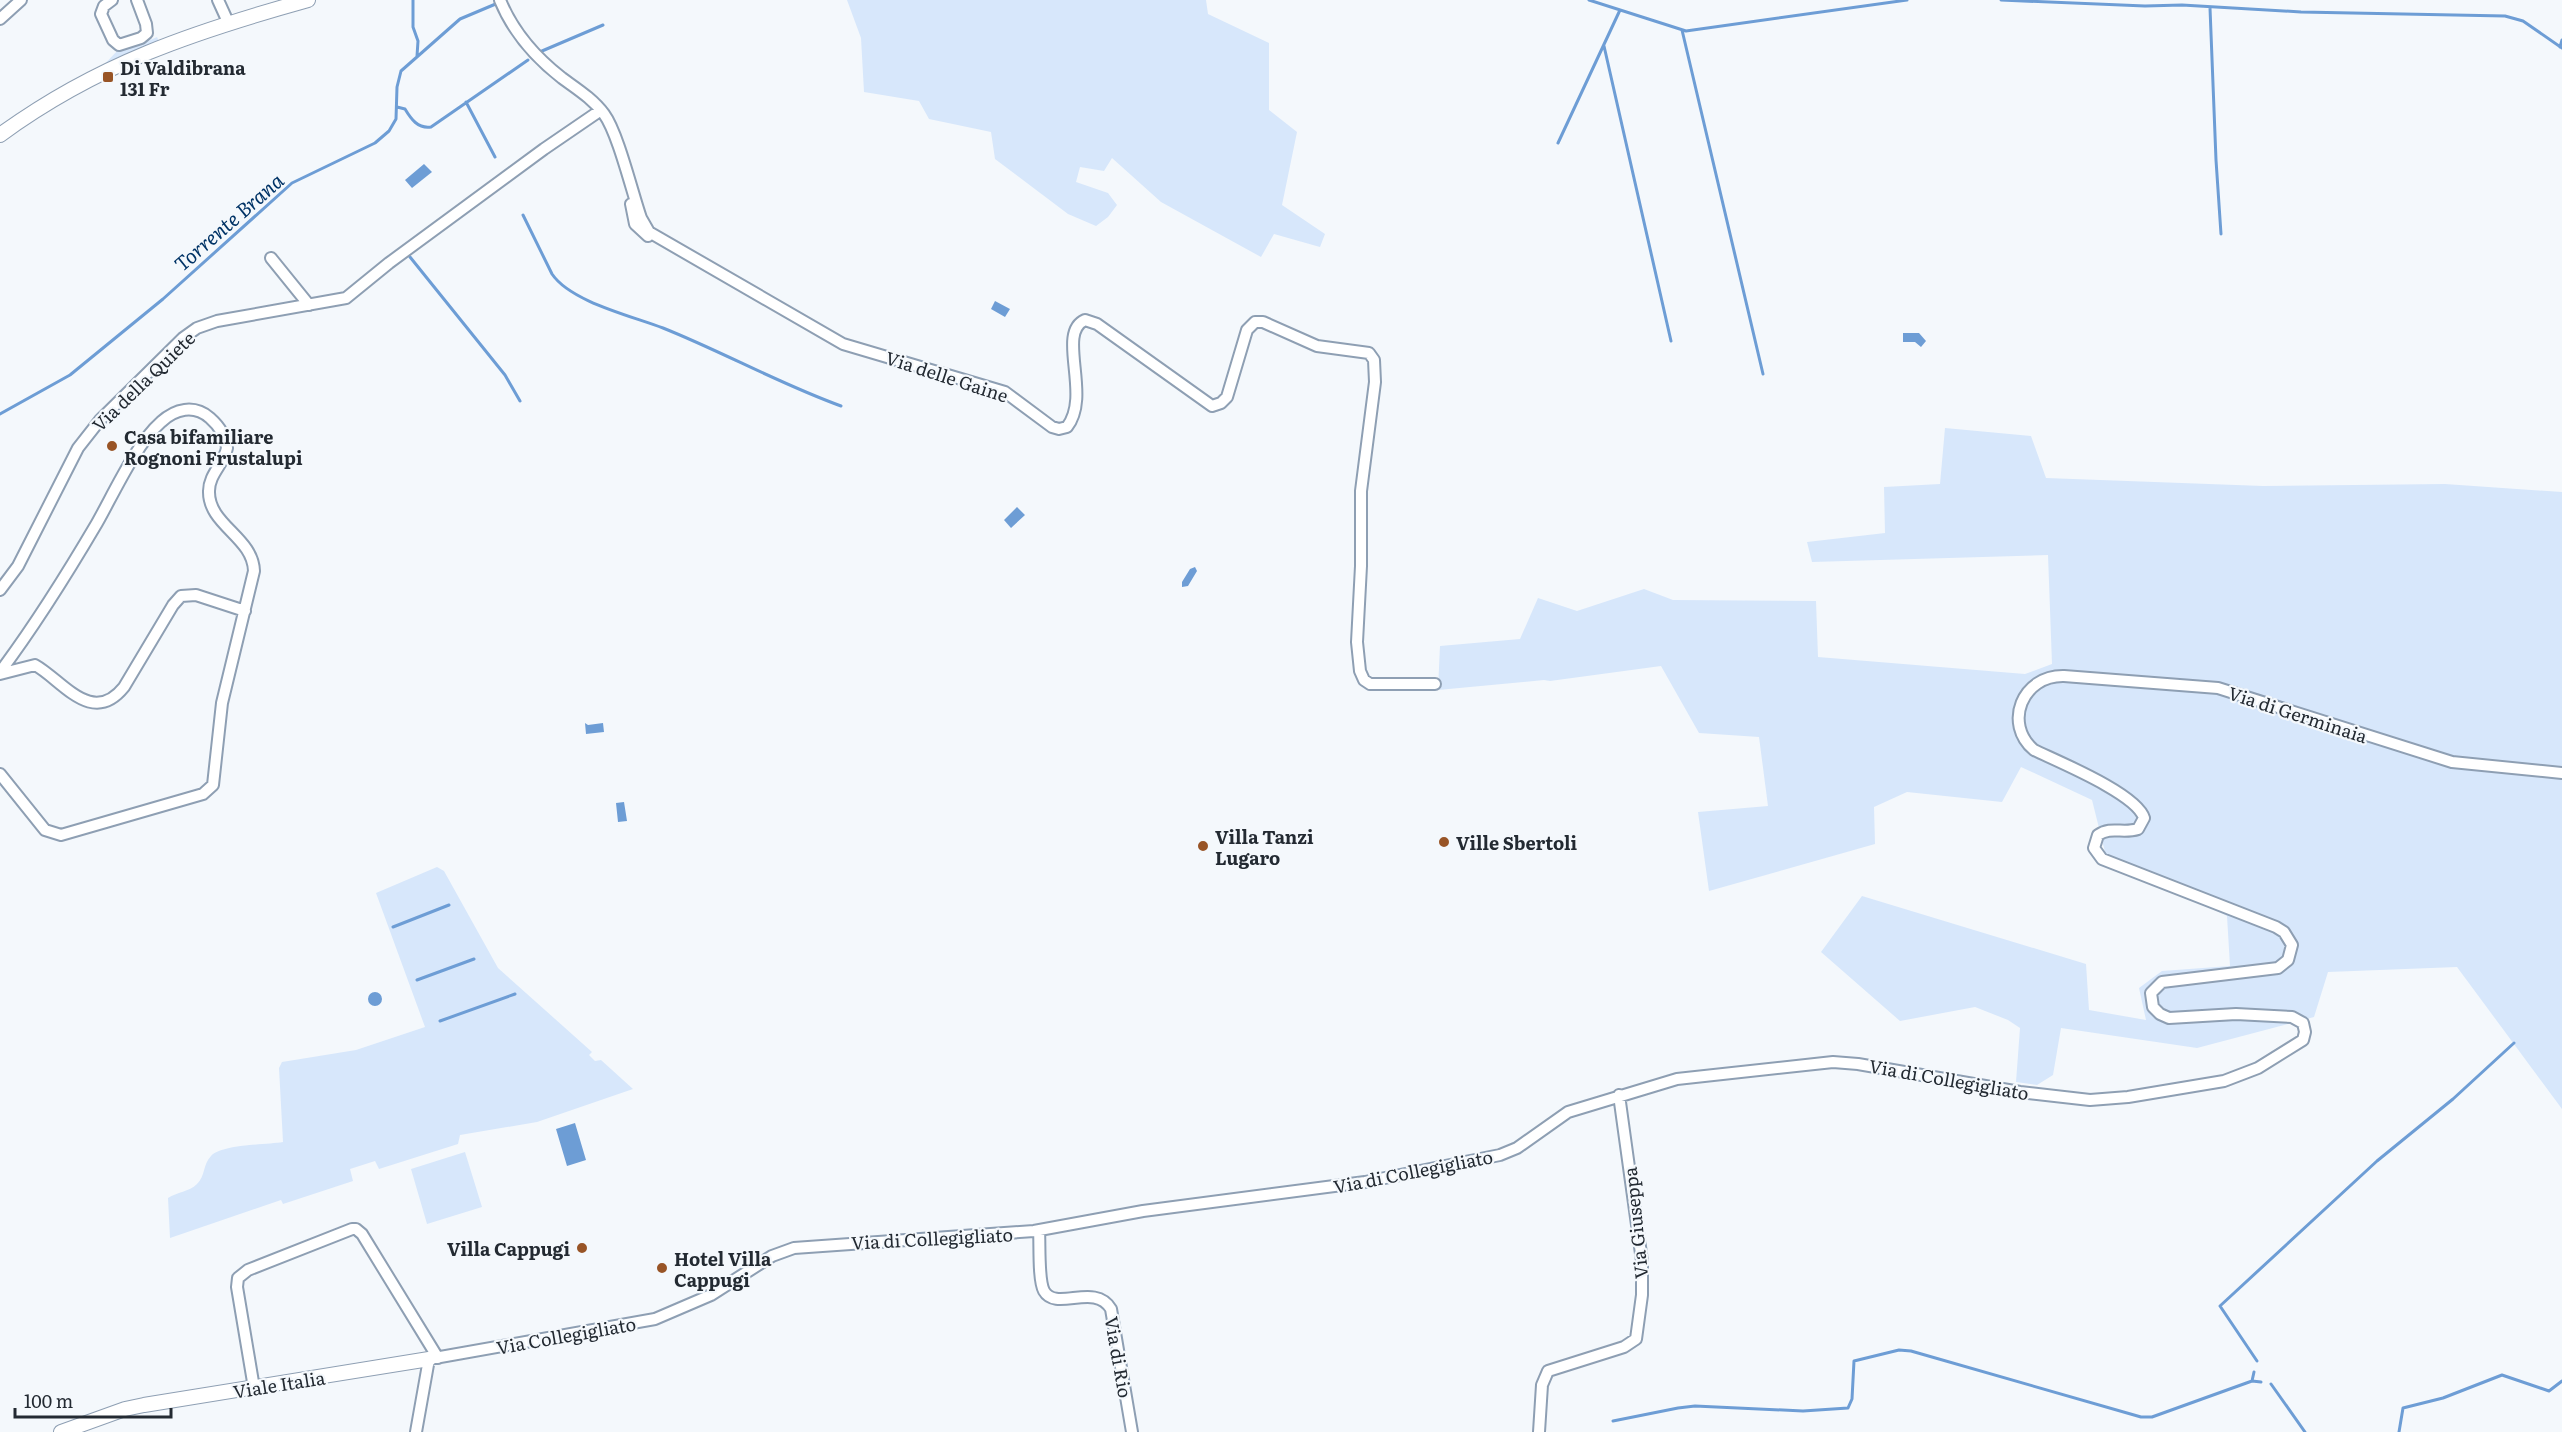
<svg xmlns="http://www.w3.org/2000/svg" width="2562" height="1432" font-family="Literata,serif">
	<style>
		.green { fill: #d7e7fb }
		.water { fill: #6d9dd5 }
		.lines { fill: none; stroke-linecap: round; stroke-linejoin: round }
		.stream { stroke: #6d9dd5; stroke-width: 3 }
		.street-casing { stroke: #8e9fb3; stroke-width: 14 }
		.secondary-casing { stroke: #8e9fb3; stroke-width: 16 }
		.street { stroke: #fff; stroke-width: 10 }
		.secondary { stroke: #fff; stroke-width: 14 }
		.poi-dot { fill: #985426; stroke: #f4f8fc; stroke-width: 2 }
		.labels { text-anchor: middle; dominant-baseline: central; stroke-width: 4.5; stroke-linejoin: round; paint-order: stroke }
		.poi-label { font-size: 18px; font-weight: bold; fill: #232a32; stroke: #f4f8fc; text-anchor: start }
		.street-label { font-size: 18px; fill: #232a32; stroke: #f4f8fc }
		.water-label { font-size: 20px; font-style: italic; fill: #036; stroke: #f4f8fc }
	</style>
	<rect width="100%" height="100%" fill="#f4f8fc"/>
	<path class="green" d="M847,0H1206L1208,14L1269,43V110L1297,132L1282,205L1325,234L1320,247L1274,234L1261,257L1161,202L1112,158L1104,171L1080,167L1076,182L1108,193L1117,205L1108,217L1096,226L1068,214L995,159L991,132L929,119L919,101L864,92L861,38Z
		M157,37L160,44L99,70L119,49L137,46Z
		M1945,428L2031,436L2046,478L2263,486L2445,484L2562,492V1109L2457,967L2328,972L2314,1017L2197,1048L2061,1028L2053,1075L2037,1085L2016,1082L2020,1028L2008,1020L1975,1007L1900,1021L1821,952L1862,896L2086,964L2089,1010L2146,1020L2139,988L2162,971L2230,966L2227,916L2106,856L2092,800L2021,767L2002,802L1907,792L1874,807L1875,844L1709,891L1698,812L1768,806L1759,737L1699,733L1661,666L1550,681L1544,680L1438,690L1440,646L1520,639L1538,598L1577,611L1644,589L1673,600L1816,601L1818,657L2025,674L2052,664L2048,555L1812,562L1807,542L1885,533L1884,487L1940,484Z
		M437,867L444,871L498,968L592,1052L589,1055L595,1061L601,1060L633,1089L537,1122L460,1135L458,1144L379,1169L375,1161L350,1169L353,1181L283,1204L281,1200L170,1238L168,1198C177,1192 189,1192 197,1184C205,1177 203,1164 211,1156C222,1144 266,1145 283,1142L279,1068L282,1062L356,1050L425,1027L376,893Z
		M465,1152L482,1207L427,1224L411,1169Z"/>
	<path class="water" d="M424,164L432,172L412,188L405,180Z
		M995,301L1010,309L1005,317L991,309Z
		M1903,333H1919L1926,341L1921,347L1915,342H1903Z
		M1017,507L1025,515L1011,528L1004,520Z
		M1195,567L1197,571L1188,586L1182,587V582L1190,569Z
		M585,723L588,725L603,723L604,732L586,734Z
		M624,802L627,821L618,822L616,803Z
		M368 999a7 7 0 1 1 14 0a7 7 0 1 1-14 0Z
		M575,1123L586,1160L567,1166L556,1129Z"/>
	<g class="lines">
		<path class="stream" d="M413,0V27L418,41L417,56
			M1589,0L1686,31L1907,0
			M2001,0L2145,6L2182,5L2301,12L2505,16L2523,21L2562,48
			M2210,8L2216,160L2221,234
			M1682,30L1763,374
			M1604,46L1671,341
			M2560,47L2562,40
			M542,51L603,25
			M466,102L495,157
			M397,107L405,109C411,119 418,129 431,127L528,60
			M1558,143L1620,10
			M523,215L552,274C571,302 632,316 663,328C723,352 780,384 841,406
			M410,257L505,375L520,401
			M0,414L70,375L163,299L292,183L375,143L389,131L396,119L397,87L401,71L460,19L498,3
			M393,927L449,905
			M417,980L474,959
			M440,1021L515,994
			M2257,1361L2220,1306L2377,1161L2453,1099L2514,1043
			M2252,1381L2254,1372
			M2271,1384L2305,1432
			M1613,1421L1678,1408L1695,1406L1803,1411L1848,1408L1852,1399L1854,1361L1899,1350L1911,1351L2141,1417H2152L2252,1381L2261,1382
			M2399,1432L2403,1408L2443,1398L2502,1375L2549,1391L2562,1381"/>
		<defs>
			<path id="street" d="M112,0L104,6L101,14L113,40L119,45L141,38L147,33L146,24L137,0
				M218,0L228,22
				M500,0C513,32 535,57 562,78C577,89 593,99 604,114C618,133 632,192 641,218L649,232L843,344L1005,392L1052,427L1059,429L1067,427C1092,395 1056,333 1085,320L1097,324L1212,406L1221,403L1227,397L1247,330L1255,322H1263L1317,346L1369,353L1374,360L1375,382L1361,491V566L1357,642L1360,671L1364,680L1370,684H1435
				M0,19L21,0
				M631,204L635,224L648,236
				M271,258L309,305
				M0,590L18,566L78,448L100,420L183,338L197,328L217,321L346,298L389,263L544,149L601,110
				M0,672C36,624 67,574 97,523C114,493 136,444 161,422C175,409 194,404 210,418C219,426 226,436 227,448C224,464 209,474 209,491C208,525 253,537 254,571L222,703L213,785L203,794L61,835L45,830L0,774
				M0,674L35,665C62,680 92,727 124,687L173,605L181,596L196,595L245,611
				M1039,1230C1040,1244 1038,1280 1044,1291C1056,1312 1095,1282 1111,1309L1132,1432
				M254,1388L237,1287L238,1278L248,1270L352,1229H356L362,1234L438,1358
				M416,1432L429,1359L655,1319L711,1295L772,1256L794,1248L1034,1231L1143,1211L1365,1182L1500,1155L1517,1148L1568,1112L1677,1079L1833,1062L1858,1064L2020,1092L2090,1100L2128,1097L2224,1081L2258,1068L2303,1040L2305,1032L2303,1023L2292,1017L2236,1014L2169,1018L2160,1014L2153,1007L2151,993L2162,982L2278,968L2288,960L2292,945L2284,932L2276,927L2102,859L2094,848L2098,835C2111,826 2123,834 2138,829L2144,818C2137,794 2059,762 2034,750C2003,724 2022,675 2064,676L2218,688L2452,762L2562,773
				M1539,1432L1542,1385L1548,1371L1624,1347L1636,1339L1642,1295V1261L1619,1095"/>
			<path id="secondary" d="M0,135C97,64 193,32 308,0
				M61,1432L125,1409L144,1405L429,1359"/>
		</defs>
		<use href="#street" class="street-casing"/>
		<use href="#secondary" class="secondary-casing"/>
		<use href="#street" class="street"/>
		<use href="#secondary" class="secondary"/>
	</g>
	<g class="poi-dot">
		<rect x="102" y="71" width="12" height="12" rx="3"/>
		<circle cx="112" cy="446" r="6"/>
		<circle cx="1444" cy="842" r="6"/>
		<circle cx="1203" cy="846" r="6"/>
		<circle cx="582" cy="1248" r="6"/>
		<circle cx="662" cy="1268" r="6"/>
	</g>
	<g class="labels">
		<g class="poi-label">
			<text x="120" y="67">Di Valdibrana<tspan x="120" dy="21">131 Fr</tspan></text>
			<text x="124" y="436">Casa bifamiliare<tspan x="124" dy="21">Rognoni Frustalupi</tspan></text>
			<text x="1215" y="836">Villa Tanzi<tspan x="1215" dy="21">Lugaro</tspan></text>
			<text x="1456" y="842">Ville Sbertoli</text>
			<text x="570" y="1248" text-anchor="end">Villa Cappugi</text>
			<text x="674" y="1258">Hotel Villa<tspan x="674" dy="21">Cappugi</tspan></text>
		</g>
		<g class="street-label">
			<text transform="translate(947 376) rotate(18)">Via delle Gaine</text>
			<text transform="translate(143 381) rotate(-44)">Via della Quiete</text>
			<text transform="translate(2298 714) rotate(18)">Via di Germinaia</text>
			<text transform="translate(1949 1079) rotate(10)">Via di Collegigliato</text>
			<text transform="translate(1413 1171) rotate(-11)">Via di Collegigliato</text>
			<text transform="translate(1635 1223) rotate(-96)">Via Giuseppa</text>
			<text transform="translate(932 1238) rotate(-3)">Via di Collegigliato</text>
			<text transform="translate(566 1335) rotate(-10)">Via Collegigliato</text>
			<text transform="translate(1119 1357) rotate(80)">Via di Rio</text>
			<text transform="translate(279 1384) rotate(-9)">Viale Italia</text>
		</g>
		<g class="water-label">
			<text transform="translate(228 221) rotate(-41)">Torrente Brana</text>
		</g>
	</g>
	<path d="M15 1408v9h156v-9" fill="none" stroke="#232a32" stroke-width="3"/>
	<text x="24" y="1408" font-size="18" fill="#232a32" stroke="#f4f8fc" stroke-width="4.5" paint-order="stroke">100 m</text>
</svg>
